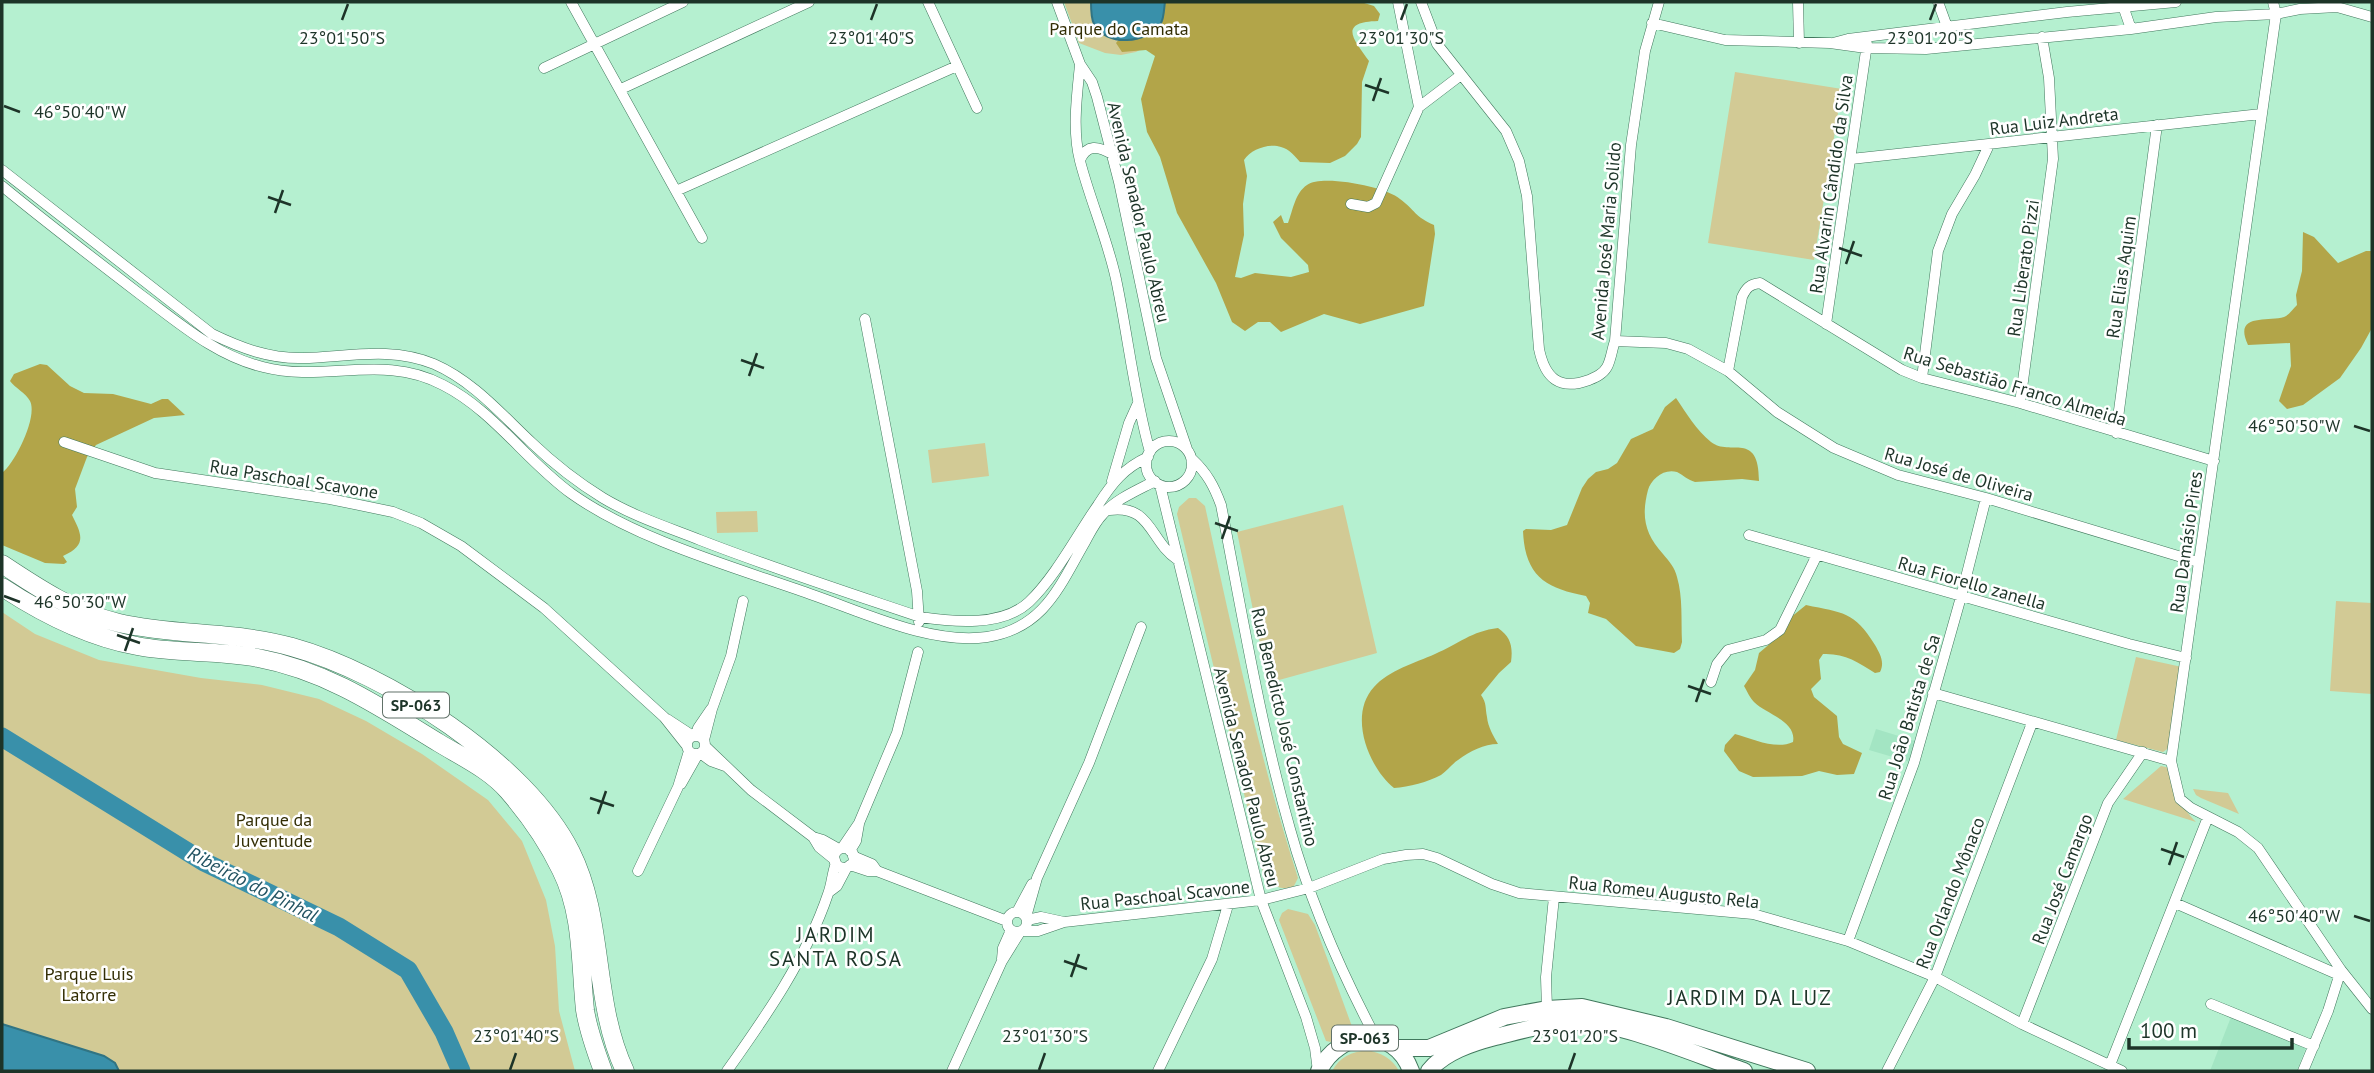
<svg xmlns="http://www.w3.org/2000/svg" width="2374" height="1073" font-family="'PT Sans',sans-serif">
	<style>
		.built { fill: #a3e5c3 }
		.green { fill: #d2ca95 }
		.forest { fill: #b2a549 }
		.water { fill: #3990aa; stroke: #317483; stroke-width: 2 }
		.lines { fill: none; stroke-linecap: round; stroke-linejoin: round }
		.river { stroke: #3990aa; stroke-width: 19 }
		.minor-casing { stroke: #41785d; stroke-width: 11 }
		.primary-casing { stroke: #41785d; stroke-width: 18 }
		.motorway-casing { stroke: #41785d; stroke-width: 19 }
		.minor { stroke: #fff; stroke-width: 10 }
		.primary { stroke: #fff; stroke-width: 16 }
		.motorway { stroke: #fff; stroke-width: 18 }
		.ticks { fill: none; stroke: #1d3428; stroke-width: 2.5 }
		.labels { text-anchor: middle; dominant-baseline: central; stroke-width: 5; stroke-linejoin: round; paint-order: stroke }
		.shield { fill: #fff; stroke: #617168; stroke-width: 2 }
		.shield-label { font-size: 16px; font-weight: bold; fill: #1d3428 }
		.park-label { font-size: 18px; fill: #332e05; stroke: #fff }
		.street-label { font-size: 18px; fill: #1d3428; stroke: #fff }
		.water-label { font-size: 19px; font-style: italic; fill: #235362; stroke: #fff }
		.quarter-label { font-size: 21px; letter-spacing: 2px; fill: #1d3428; stroke: #fff }
		.ticks-label { font-size: 18px; text-anchor: middle; fill: #1d3428; stroke: #fff; stroke-width: 5; stroke-linejoin: round; paint-order: stroke }
	</style>
	<rect width="100%" height="100%" fill="#b5f0d0"/>
	<path class="built" d="M1876,729L1915,741L1910,762L1869,750Z
		M2231,1017L2307,1044L2297,1071H2210Z"/>
	<path class="green" d="M1064,2H1175L1157,40L1136,52L1121,55L1105,53L1079,43Z
		M1735,72L1842,89L1814,260L1708,243Z
		M985,443L989,476L932,483L928,450Z
		M1189,498H1196L1205,506C1232,631 1259,756 1298,878L1294,886C1281,892 1273,885 1264,877L1177,514L1179,507Z
		M1343,505L1377,653L1268,683L1237,532Z
		M757,511L758,532L717,533L716,512Z
		M2336,601L2372,603V694L2330,691Z
		M2,612L35,634L99,660L201,678L262,685L319,699L366,721L422,754L488,800L522,841L546,900L555,946L559,1011L575,1071H2Z
		M2136,657L2182,667L2173,745L2163,752L2116,740Z
		M2161,766L2170,768C2175,790 2180,806 2196,822L2123,799Z
		M2193,789L2228,793L2239,814L2201,798L2196,795Z
		M1288,909L1308,914L1315,925L1354,1032L1331,1042L1326,1041L1279,920L1282,913Z
		M1367,1050C1381,1053 1392,1058 1399,1071H1332C1340,1057 1351,1052 1367,1050Z"/>
	<path class="forest" d="M1149,2H1361L1374,6L1380,14L1378,21C1338,22 1353,39 1369,61L1362,82L1361,137L1357,144L1345,156L1330,163L1300,162C1295,156 1289,149 1281,147C1269,143 1251,149 1244,160L1247,176L1243,204L1244,235L1235,277L1241,278L1255,273L1291,277L1309,272L1308,265L1281,238L1273,222L1281,215L1284,223H1288C1293,210 1295,193 1307,185C1322,174 1386,187 1400,199C1415,210 1415,217 1434,225L1435,234L1424,306L1360,324L1324,314L1281,332L1270,322H1258L1245,331L1232,322L1216,283L1177,213L1160,157L1147,132L1141,99L1155,56L1146,50L1122,52L1116,43Z
		M2303,232L2314,237L2338,263L2366,251H2372V328L2361,348L2340,378L2303,405L2287,409L2279,401L2291,366L2290,343L2248,345C2233,313 2267,322 2284,317C2289,315 2293,309 2297,305L2296,295L2302,271Z
		M40,364L47,365L70,386L84,393L113,394L151,404L162,399H168L185,415L154,418L96,445L87,457L75,489L77,507L72,515C82,535 87,545 63,556L67,562L64,564L45,563L2,545V473C15,463 38,417 30,401C26,393 15,388 10,381L14,374Z
		M1676,398C1687,414 1696,430 1711,442C1730,457 1759,430 1759,481L1742,479L1695,482C1688,480 1683,475 1677,472C1664,468 1651,479 1648,490C1641,517 1645,534 1663,554C1669,561 1675,568 1677,577C1683,597 1681,621 1682,642L1680,649L1674,653L1636,646L1606,619L1588,613L1590,603L1586,596C1545,588 1525,576 1523,531L1526,529L1551,530L1567,525L1582,488L1588,479L1596,472L1608,469L1617,463L1631,439L1653,429L1665,407Z
		M1806,605C1843,613 1854,611 1875,645C1880,654 1885,662 1880,672L1875,673C1858,662 1844,653 1823,654L1819,660L1821,679L1811,689L1814,697L1837,716L1839,737L1843,744L1862,753L1854,774L1837,775L1819,771L1802,776L1753,777L1739,771L1724,751L1725,745L1735,734C1753,739 1776,750 1793,742C1797,721 1766,714 1754,702C1750,698 1747,691 1744,686L1755,670L1759,653L1772,642L1785,622Z
		M1498,628C1511,637 1513,647 1511,662L1499,673L1481,695C1487,704 1485,707 1487,717C1488,727 1493,735 1498,744C1484,744 1470,751 1458,760C1452,764 1447,771 1441,775C1428,782 1409,787 1394,788C1368,767 1348,715 1374,687C1389,670 1415,663 1435,654C1458,644 1472,631 1498,628Z"/>
	<path class="water" d="M1091,2H1165C1164,8 1164,18 1161,23C1147,44 1106,47 1094,24C1091,18 1091,8 1091,2Z
		M2,1024L104,1056L115,1063L119,1071H2Z"/>
	<g class="lines">
		<path class="river" d="M2,737L204,862L339,927L408,970L444,1032L461,1071"/>
		<defs>
			<path id="minor" d="M571,2L702,238
				M928,2L977,108
				M1057,2L1080,64L1092,82L1097,97L1119,182L1156,358L1187,449
				M1398,2L1419,107
				M1421,2L1437,44L1506,131L1519,161L1527,196L1539,349C1545,378 1559,391 1589,380C1596,377 1603,374 1607,367C1611,360 1612,349 1615,341L1631,145L1645,51L1659,2
				M1798,2L1799,43
				M1938,2L1954,46
				M2273,2L2276,14L2171,761L2180,799L2191,808L2238,832L2258,848L2341,970L2372,1009
				M2122,3L2131,29
				M1652,23L1725,40L1830,43L1866,48L1926,49L2131,29L2216,17L2276,14L2300,9L2337,7L2372,17
				M1833,43L1848,39L2067,12L2176,2
				M1080,65C1077,95 1072,130 1080,161C1090,200 1107,238 1116,279C1128,336 1134,395 1150,452
				M544,68L683,2
				M621,89L809,2
				M1851,159L2261,114
				M1080,160C1087,144 1098,146 1112,154
				M2,170L212,334C241,348 270,359 303,358C347,357 391,346 434,364C473,381 501,414 532,443C554,464 577,482 603,498C633,516 667,527 700,540C772,568 846,592 920,617C953,622 1002,627 1029,602C1056,576 1077,535 1098,505C1112,483 1124,468 1148,457
				M2,186C47,223 94,259 141,295C179,323 216,356 263,367C325,383 383,353 443,385C494,411 526,461 572,494C637,540 734,567 810,594C863,612 930,645 987,637C1044,628 1059,587 1085,542C1090,533 1095,522 1103,514C1116,499 1138,490 1155,481
				M676,191L957,66
				M1351,204L1368,207L1376,203L1419,107L1461,75
				M865,319L917,591L919,622
				M1826,324L1867,44
				M1615,341L1666,343L1688,349L1728,371L1777,412L1834,448L1898,475L1986,498L2198,562
				M1728,371L1742,297C1746,288 1750,284 1760,283L1902,370L1922,378L2020,403L2214,461
				M1922,378L1938,251L1952,214L1975,175L1989,145
				M2020,403L2053,159L2049,78L2042,37
				M2116,433L2157,125
				M1146 464a23 23 0 1 1 46 0a23 23 0 1 1-46 0Z
				M64,442L155,473L330,499L393,512L421,523L461,546L544,608L664,717L687,746
				M1192,459C1207,473 1214,486 1221,505C1242,613 1260,723 1290,829C1310,901 1342,974 1377,1040
				M1112,481L1129,423L1138,403
				M1160,485L1261,900L1306,1017L1315,1048L1318,1071
				M1109,510C1152,504 1149,541 1178,560
				M1749,535L2129,644L2186,658
				M1711,682L1717,664L1728,650L1766,640L1780,630L1817,555
				M1933,693L2171,761
				M667,719L693,736
				M696,735L698,728L711,709
				M687 745a9 9 0 1 1 18 0a9 9 0 1 1-18 0Z
				M704,740L712,709L731,656L743,601
				M705,746L751,790L813,837L819,847L835,860
				M700,753L711,761L725,766
				M681,784L698,754
				M813,837L823,840L839,849
				M842,848L859,823L897,733L918,652
				M834 858a10 10 0 1 1 20 0a10 10 0 1 1-20 0Z
				M850,851L856,841L859,824
				M853,856L872,864L877,871
				M850,865L868,871H877L1007,921
				M638,871L678,787L689,751
				M829,892L837,886L847,867
				M2175,903L2339,975
				M1017,912L1032,884
				M1007 922a10 10 0 1 1 20 0a10 10 0 1 1-20 0Z
				M1026,917L1037,878L1089,763L1141,627
				M1027,920L1041,917L1064,922
				M1022,931H1038L1064,922L1261,900L1309,888L1383,859L1406,855L1423,854L1437,858L1492,884L1519,893L1753,914L1848,941L1935,977L2022,1024L2122,1071
				M1848,941L1914,763L1961,597L1986,498
				M1002,959L1003,948L1011,930
				M2211,1004L2314,1046
				M1547,1009L1546,977L1554,897
				M2022,1024L2108,803L2143,752
				M2110,1065L2208,817
				M727,1071C766,1016 806,959 828,894C832,884 832,873 836,863
				M952,1071L1002,961L1020,932
				M1158,1071L1212,959L1228,905
				M1887,1071L1935,977L2032,723
				M2303,1071L2328,1011L2341,970"/>
			<path id="primary" d="M1395,1048H1429L1504,1017L1547,1009L1582,1007L1666,1027L1807,1071
				M1319,1071C1338,1030 1395,1025 1411,1071
				M1429,1071C1444,1052 1472,1043 1495,1037C1520,1031 1547,1023 1574,1022C1620,1021 1699,1056 1744,1071"/>
			<path id="motorway" d="M2,564C38,588 76,613 119,623C176,636 236,631 292,647C386,673 526,762 571,852C605,920 592,1001 625,1071
				M2,587C43,614 88,637 137,646C177,654 218,650 258,658C327,671 380,707 439,743C462,757 490,770 508,791C528,814 548,843 561,870C583,914 580,963 585,1010C588,1030 596,1052 603,1071"/>
		</defs>
		<use href="#minor" class="minor-casing"/>
		<use href="#primary" class="primary-casing"/>
		<use href="#motorway" class="motorway-casing"/>
		<use href="#minor" class="minor"/>
		<use href="#primary" class="primary"/>
		<use href="#motorway" class="motorway"/>
	</g>
	<path class="ticks" d="M342,20L348,4M871,20L877,4M1401,20L1407,4M1930,20L1936,4M1365,85L1389,93M1373,101L1381,78M4,106L20,112M268,197L291,205M275,213L283,190M1839,248L1862,256M1846,264L1854,241M741,360L764,368M749,376L757,353M2354,426L2370,431M1215,523L1238,531M1222,539L1230,516M4,596L20,602M117,635L140,643M125,651L133,628M1688,686L1711,694M1696,702L1704,679M590,798L614,806M598,814L606,791M2161,849L2184,857M2169,865L2177,842M2354,916L2370,921M1064,961L1087,969M1071,977L1079,954M510,1070L516,1053M1039,1070L1045,1053M1569,1070L1575,1053"/>
	<g class="labels">
		<g class="shield">
			<rect x="383" y="692.5" width="66" height="25" rx="5"/>
			<rect x="1332" y="1025.5" width="66" height="25" rx="5"/>
		</g>
		<g class="shield-label">
			<text x="416" y="705">SP-063</text>
			<text x="1365" y="1038">SP-063</text>
		</g>
		<g class="park-label">
			<text x="1119" y="28">Parque do Camata</text>
			<text x="274" y="819">Parque da<tspan x="274" dy="21">Juventude</tspan></text>
			<text x="89" y="973">Parque Luis<tspan x="89" dy="21">Latorre</tspan></text>
		</g>
		<g class="street-label">
			<text transform="translate(2054 121) rotate(-7)">Rua Luiz Andreta</text>
			<text transform="translate(1831 184) rotate(-82)">Rua Alvarin Cândido da Silva</text>
			<text transform="translate(1139 212) rotate(77)">Avenida Senador Paulo Abreu</text>
			<text transform="translate(1606 241) rotate(-85)">Avenida José Maria Solido</text>
			<text transform="translate(2023 268) rotate(-82)">Rua Liberato Pizzi</text>
			<text transform="translate(2121 277) rotate(-82)">Rua Elias Aquim</text>
			<text transform="translate(2015 386) rotate(17)">Rua Sebastião Franco Almeida</text>
			<text transform="translate(1959 474) rotate(16)">Rua José de Oliveira</text>
			<text transform="translate(294 479) rotate(9)">Rua Paschoal Scavone</text>
			<text transform="translate(2186 542) rotate(-82)">Rua Damásio Pires</text>
			<text transform="translate(1972 583) rotate(16)">Rua Fiorello zanella</text>
			<text transform="translate(1909 717) rotate(-73)">Rua João Batista de Sa</text>
			<text transform="translate(1285 727) rotate(77)">Rua Benedicto José Constantino</text>
			<text transform="translate(1247 777) rotate(76)">Avenida Senador Paulo Abreu</text>
			<text transform="translate(2062 879) rotate(-69)">Rua José Camargo</text>
			<text transform="translate(1664 892) rotate(6)">Rua Romeu Augusto Rela</text>
			<text transform="translate(1950 893) rotate(-69)">Rua Orlando Mônaco</text>
			<text transform="translate(1165 895) rotate(-6)">Rua Paschoal Scavone</text>
		</g>
		<g class="water-label">
			<text transform="translate(253 884) rotate(27)">Ribeirão do Pinhal</text>
		</g>
		<g class="quarter-label">
			<text x="836" y="934">JARDIM<tspan x="836" dy="24">SANTA ROSA</tspan></text>
			<text x="1750" y="997">JARDIM DA LUZ</text>
		</g>
	</g>
	<g class="ticks-label">
		<text x="342" y="44">23°01'50"S</text>
		<text x="871" y="44">23°01'40"S</text>
		<text x="1401" y="44">23°01'30"S</text>
		<text x="1930" y="44">23°01'20"S</text>
		<text x="80" y="118">46°50'40"W</text>
		<text x="2294" y="432">46°50'50"W</text>
		<text x="80" y="608">46°50'30"W</text>
		<text x="2294" y="922">46°50'40"W</text>
		<text x="516" y="1042">23°01'40"S</text>
		<text x="1045" y="1042">23°01'30"S</text>
		<text x="1575" y="1042">23°01'20"S</text>
	</g>
	<rect width="2374" height="1073" fill="none" stroke="#1d3428" stroke-width="7"/>
	<path d="M2129 1038v10h163v-10" fill="none" stroke="#1d3428" stroke-width="3.5"/>
	<text x="2140" y="1038" font-size="21" fill="#1d3428" stroke="#ffffff" stroke-width="5" paint-order="stroke">100 m</text>
</svg>
